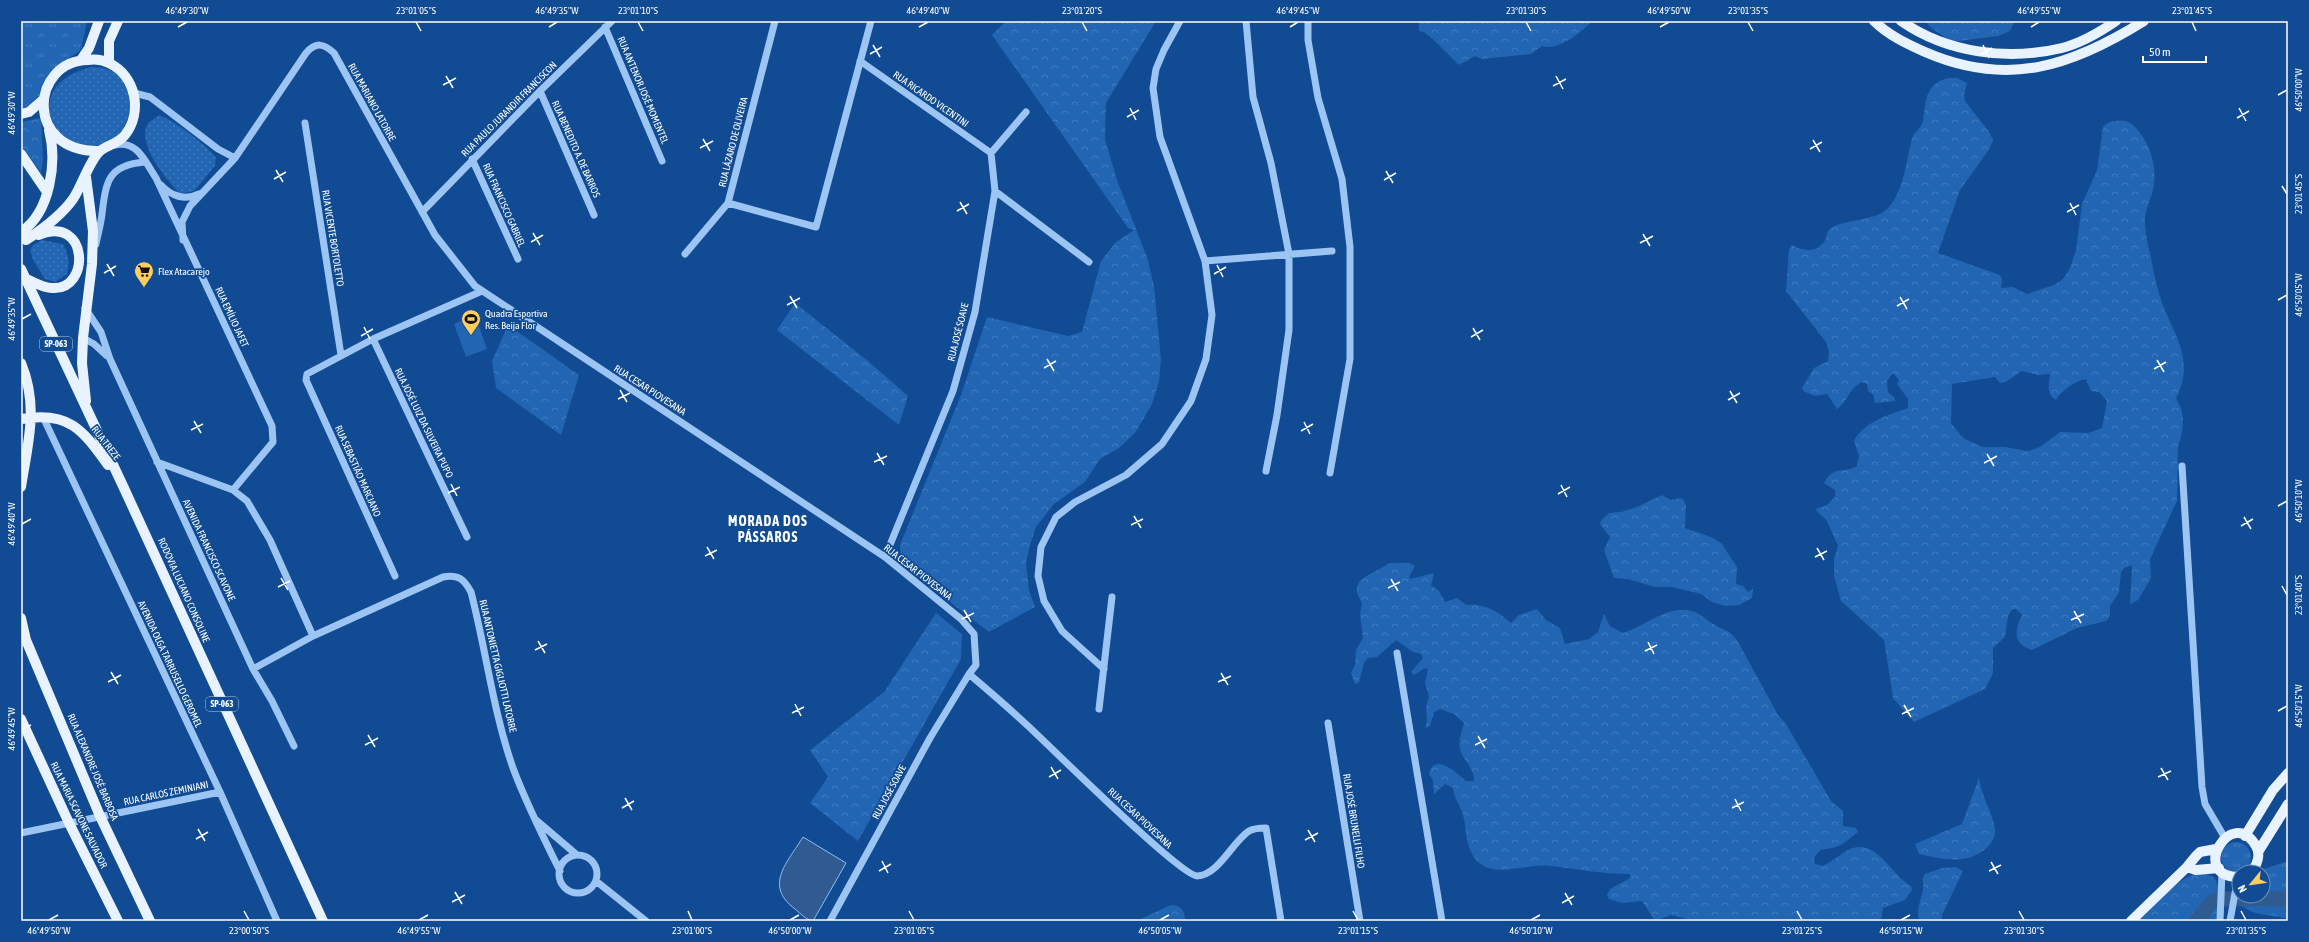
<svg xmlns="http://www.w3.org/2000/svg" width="2309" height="942" font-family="'Asap Condensed',sans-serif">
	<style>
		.grass { fill: url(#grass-dots) }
		.forest { fill: url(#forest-crowns); fill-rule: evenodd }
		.park { fill: url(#park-tufts) }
		.pitch { fill: #2165b3 }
		.water { fill: #2f5b91; stroke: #8dc0f7 }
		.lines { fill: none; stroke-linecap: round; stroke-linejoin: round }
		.river { stroke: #2f5b91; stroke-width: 15 }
		.minor { stroke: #9cc5f4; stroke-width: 7 }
		.major { stroke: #e9f2ff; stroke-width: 10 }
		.ticks { fill: none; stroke: #fff; stroke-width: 1.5 }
		.labels { text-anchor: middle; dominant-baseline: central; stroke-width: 3.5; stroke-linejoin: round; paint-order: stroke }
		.shield { fill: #104b93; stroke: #b7c9df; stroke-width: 1 }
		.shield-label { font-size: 9px; font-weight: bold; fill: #fff }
		.street-label { font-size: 10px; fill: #fff; stroke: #104b93 }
		.poi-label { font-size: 10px; fill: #fff; stroke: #104b93; text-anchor: start }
		.district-label { font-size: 14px; font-weight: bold; letter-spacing: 1px; fill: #fff; stroke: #104b93 }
		.neatline { fill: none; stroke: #fff; stroke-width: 1.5 }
		.ticks-label { font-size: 10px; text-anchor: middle; fill: #fff }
	</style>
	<defs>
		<pattern id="grass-dots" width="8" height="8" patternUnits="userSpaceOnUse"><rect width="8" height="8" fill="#2165b3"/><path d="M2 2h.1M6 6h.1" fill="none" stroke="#427cbe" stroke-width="1.8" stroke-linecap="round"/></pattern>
		<pattern id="forest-crowns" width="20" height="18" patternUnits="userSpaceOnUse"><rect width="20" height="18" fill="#2165b3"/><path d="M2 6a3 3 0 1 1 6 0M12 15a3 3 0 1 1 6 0" fill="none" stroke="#427cbe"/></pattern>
		<pattern id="park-tufts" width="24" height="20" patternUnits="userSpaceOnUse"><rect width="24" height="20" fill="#2165b3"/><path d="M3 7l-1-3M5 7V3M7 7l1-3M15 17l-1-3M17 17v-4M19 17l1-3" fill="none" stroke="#427cbe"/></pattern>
	</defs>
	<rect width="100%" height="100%" fill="#104b93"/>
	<path class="grass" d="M90,67C158,65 133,170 70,141C61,136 56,129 52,121C41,91 65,74 90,67Z
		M159,115C178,123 202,142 216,157L215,166L194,191L180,194C167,180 137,145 147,125C149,121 156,118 159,115Z
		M42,240L63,244C69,255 70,262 67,274L55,282L45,279L33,260L30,250L33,245Z"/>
	<path class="forest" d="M1006,21H1156L1106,103L1105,140L1118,183L1147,257L1154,286L1161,359L1159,382L1152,404L1135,433L1119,448L1100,459L1085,482L1054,504L1036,527L1030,545L1026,563L1029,590L1035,607L989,632L911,572L901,559L900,545L961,395L987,317L1068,336L1082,332L1101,261L1115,243L1134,230L1128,228L992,35Z
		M1419,21H1592C1582,32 1557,52 1542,46L1531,54L1482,59L1475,56L1459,65L1435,41L1424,32L1419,31Z
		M1926,21H2015L2010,31L1998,36L1952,42L1930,27Z
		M1948,78H1957L1967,83L1964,95L1965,101L1990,133L1993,141L1988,151L1960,190L1938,253L2000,275L2002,279L2001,288L2013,287L2027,294L2054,285L2063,279L2070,268L2076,250L2082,204L2097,170L2103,127C2108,121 2116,120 2125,121C2133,123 2138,130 2143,137C2152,151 2156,168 2154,186C2152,196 2146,207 2145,218C2144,232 2151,255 2153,269C2156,284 2161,302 2167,315C2181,345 2192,367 2176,398L2181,408L2183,419L2182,432L2178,447L2177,501L2150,559L2151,578L2138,600L2130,604L2132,565L2124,568L2121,572L2119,592L2110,606V616L2106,621L2077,628L2032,650C2013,644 2014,631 2022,615L2016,609L2012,610L2008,616L2005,637L1993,648V673L1985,689L1914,722L1893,698L1884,640L1841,601L1834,576V559L1838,546L1827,521L1815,509L1827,505L1835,497V490L1824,483C1834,464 1844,474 1857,466L1859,456L1854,441C1864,422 1888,415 1908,408V399L1897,384L1899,380L1893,373L1887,381L1888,392L1895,398V401L1875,403L1873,394L1868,391L1867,384L1862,382C1847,390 1849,401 1837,409L1827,394L1815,396L1803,391L1802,388L1814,368L1828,361L1829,351L1826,342L1786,291L1789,249L1792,245C1803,252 1820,253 1826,238C1828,234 1826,232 1831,228C1848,218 1874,222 1888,208C1905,190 1906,158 1913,136C1915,131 1922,127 1923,121C1926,101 1925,84 1948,78ZM2022,371L2038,375L2050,374C2049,384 2046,394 2056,400C2061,391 2075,381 2086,379L2091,391L2099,392L2107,401L2102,428L2088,433L2060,432L2040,447L2028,451L2005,447H1982L1963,438L1951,423L1952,384L1995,377L2000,383L2007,381Z
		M41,118L43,160L41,173L21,146V122Z
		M795,303L868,361L908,396L899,425L777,330Z
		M508,325L579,375L561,435L496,388L492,361Z
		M1662,495L1671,500L1680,498L1683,499L1686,505L1685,528L1711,537L1721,543L1737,567L1736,584L1743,586L1748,592L1753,589L1752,598L1739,605L1725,606L1712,602L1701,594L1672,587H1655L1628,579L1614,578L1604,550L1610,537L1600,524L1601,521L1609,513L1621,512L1637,507Z
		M1389,563H1409L1415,566L1409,577L1410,579L1434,573L1431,585L1439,591L1445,602L1457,598L1466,605C1484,603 1498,611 1511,623L1519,615L1537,609L1546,620L1560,628L1565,644L1589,639L1598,632L1604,614L1610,626L1623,633C1643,627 1665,607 1687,610C1698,611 1706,620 1715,625C1726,632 1727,628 1737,640L1778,715L1786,724L1831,801L1843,811V826L1856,828L1858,832C1852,836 1844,845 1836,847C1824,851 1823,845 1814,858L1815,864L1823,866C1831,862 1842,853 1850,849C1877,838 1892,876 1911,886L1912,890L1905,900L1883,908L1881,921H1835L1827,919L1826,921H1695L1671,915L1655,921L1642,901L1622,903L1609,899L1607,895L1610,889L1630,878V874C1601,874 1578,869 1551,866C1524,862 1486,884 1471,852C1466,842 1466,829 1464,819C1462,807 1454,800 1453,788L1445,784L1434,794L1433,780L1429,774C1434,751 1458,774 1466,781H1474C1474,767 1463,761 1460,749C1458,740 1462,731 1464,723L1454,714L1440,709L1434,712L1430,726L1425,728L1427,721L1426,708L1429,696L1425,683L1428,669L1425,668L1414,675L1411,672L1423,658L1421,654L1413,652L1396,640L1377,657L1368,658L1364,663L1359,682L1355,684L1351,673L1355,665L1356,650L1363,638L1360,615L1362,603C1345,578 1374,575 1389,563Z
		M936,613L962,634L961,659L858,841L810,803L828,777L810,750L884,692Z
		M1979,778C1981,796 1993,813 1995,829C1996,837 1991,845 1984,850C1965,865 1941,859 1919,854L1915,844L1962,824Z
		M1956,867L1963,871L1942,915V921H1919C1916,908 1921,901 1923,889C1924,883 1921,880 1925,874L1942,868Z
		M2196,873C2220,874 2218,882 2218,902C2218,908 2218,916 2216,921H2139C2156,903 2173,882 2196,873Z
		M1171,905C1181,905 1185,911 1185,921H1136Z"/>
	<path class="park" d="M21,21H87L81,50L60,64L48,78L40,95L24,109H21Z
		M2221 857a15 15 0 1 1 30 0a15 15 0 1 1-30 0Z
		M2288,861V919C2272,914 2254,917 2241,905L2240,896H2263V872H2259L2261,870Z"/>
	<path class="pitch" d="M475,315L487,349L466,357L454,324Z"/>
	<path class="water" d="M803,837L846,863L813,921C806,920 800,913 795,909C763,885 788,862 803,837Z"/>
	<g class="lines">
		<path class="river" d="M2196,921L2213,901L2218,899H2288"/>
		<path class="minor" d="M1246,21L1253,97L1271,163L1289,254V330L1277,415L1266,471
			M1308,21V40L1318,98L1342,179L1350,247V359L1330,473
			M605,27L662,161
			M860,61L991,153
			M540,91L594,215
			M134,93L150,97L218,149L235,158
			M305,123L341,355
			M115,145C138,140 145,162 156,178L272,426L273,442L233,490
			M472,159L518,259
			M161,185C171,196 185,201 199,194
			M995,191L1089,262
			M728,203L816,227L871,21
			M422,212L540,91L612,21
			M183,240L182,222L190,206L235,158L306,53C316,42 323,43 334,53L435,235L475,286L885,557L961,619L974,634L976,665L969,674C989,691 1009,708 1028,726C1050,746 1179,875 1197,876C1218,876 1233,841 1249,831C1254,828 1260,828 1266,828L1281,921
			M96,244C98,234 101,224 102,214C106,181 108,165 145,162
			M685,254L728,203L775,21
			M1205,261L1332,251
			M85,308L101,332L110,359L253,669L272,701L294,746
			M83,338L94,344L107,356
			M373,339L467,537
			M43,417L220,792L277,921
			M157,462L233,490L247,501L270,540L313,636
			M2182,466L2202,787L2205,804L2225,838
			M885,557L953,391L975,312L995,191L991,153L1026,112
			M395,576L306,380L307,374L373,339L482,291
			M1397,653L1442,921
			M253,669L313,636L443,577C458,574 464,579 471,592C486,650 493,711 513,768C526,803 543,837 560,871
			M1104,669L1062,631L1044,601L1038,576L1041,547L1056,517L1075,502L1126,475L1162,444L1191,401L1206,359L1212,315L1205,261L1160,137L1153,88L1156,69L1164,50L1180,21
			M1099,709L1112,597
			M1328,723L1360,921
			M536,820L577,855
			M21,833L220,792
			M559 874a19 19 0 1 1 38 0a19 19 0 1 1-38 0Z
			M596,881L646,921
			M830,921L930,738L969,674
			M2220,921L2222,872
			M2230,921L2235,893L2239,884"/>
		<path class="major" d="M1874,21C1888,35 1907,44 1925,52C2008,88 2072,66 2144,21
			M1901,21C1947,53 2008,61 2062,48C2081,43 2100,32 2116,21
			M81,60L89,48L99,21
			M109,63V41L118,21
			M21,114L29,112L44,99
			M21,154L47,192
			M86,177L93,231L92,264L83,338L82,363L86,401
			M21,232C51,212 57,161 49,130
			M26,240C43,229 61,216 73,199C82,186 89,161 100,151C107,145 118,144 125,135C143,112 136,76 109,63C103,60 95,59 88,60C30,61 24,153 100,151
			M21,269L123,486L323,921
			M26,279C34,282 43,288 52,288C91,291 89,214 39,235
			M21,363C39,407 28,442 21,487
			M21,419C69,411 82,429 108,465
			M21,618L26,640L100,816L150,921
			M21,719L69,823L118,921
			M2245,836L2273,790L2288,773
			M2258,852L2288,804
			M2187,867L2196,870L2219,868
			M2239,877C2188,877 2232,804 2256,846C2261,855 2257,865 2251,872
			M2131,921L2187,867L2196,856L2200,852L2216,849"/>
	</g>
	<path class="ticks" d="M416,22L421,31M638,22L643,31M1082,22L1087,31M1526,22L1531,31M1748,22L1753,31M2192,22L2196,31M178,27L187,22M549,27L557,22M919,27L928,22M1290,27L1298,22M1660,27L1669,22M2031,27L2039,22M873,45L880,57M1983,45L1989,58M870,54L882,47M1980,55L1992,48M446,76L453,88M1556,76L1563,89M443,85L456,78M1553,86L1566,79M2278,95L2287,90M1130,108L1136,120M2239,108L2246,121M22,113L31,108M1127,117L1139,110M2237,118L2249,111M703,139L710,151M1813,140L1820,152M700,148L713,141M1810,149L1822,142M276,170L283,182M1386,171L1393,183M274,179L286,172M1384,180L1396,173M2282,186L2287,194M960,202L967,214M2070,203L2076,215M957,211L969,204M2067,212L2079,205M533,233L540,245M1643,234L1650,246M531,242L543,235M1640,243L1653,236M107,264L114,276M1217,265L1223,277M104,273L116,266M1214,274L1226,267M790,296L797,308M1900,297L1907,309M2278,300L2287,295M787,305L800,298M1897,306L1909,299M22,319L31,314M364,327L370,339M1473,328L1480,340M361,336L373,329M1471,337L1483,330M1047,359L1054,371M2157,360L2164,372M1044,368L1056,361M2154,369L2166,362M620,390L627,402M1730,391L1737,403M618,399L630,393M1728,400L1740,393M194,421L201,433M1304,422L1310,434M191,430L203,424M1301,431L1313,424M877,453L884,465M1987,454L1994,466M874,462L887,456M1984,463L1997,456M451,484L457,496M1561,485L1567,497M448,493L460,487M1558,494L1570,487M2278,506L2287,501M1134,516L1141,528M2244,517L2251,529M22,524L31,519M1131,525L1143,519M2241,526L2253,519M707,547L714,559M1817,548L1824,560M705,556L717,550M1815,557L1827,551M281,578L288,590M1391,579L1398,591M2282,586L2287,595M278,587L290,581M1388,588L1400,582M964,610L971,622M2074,611L2081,623M962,619L974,613M2071,620L2084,614M538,641L545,653M1648,642L1654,654M535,650L547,644M1645,651L1657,645M111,672L118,684M1221,673L1228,685M108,682L121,675M1218,682L1231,676M795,704L801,716M1904,705L1911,717M2278,711L2287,706M792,713L804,707M1902,714L1914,708M22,729L31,725M368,735L375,747M1478,736L1485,748M365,745L378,738M1475,745L1487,739M1051,767L1058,779M2161,768L2168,780M1049,777L1061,770M2158,777L2171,771M625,798L632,810M1735,799L1741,811M622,808L634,801M1732,808L1744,802M198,829L205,841M1308,830L1315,842M196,839L208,832M1305,840L1318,833M882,861L888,873M1991,862L1998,874M879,871L891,864M1989,871L2001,865M455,892L462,904M1565,893L1572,905M452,902L465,895M1562,903L1574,896M244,911L249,920M688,911L692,920M909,911L914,920M1353,911L1358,920M1797,911L1802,920M2019,911L2024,920M2241,911L2246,920M49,920L58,915M419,920L428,915M790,920L799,915M1160,920L1169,915M1531,920L1540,915M1901,920L1910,915"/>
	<defs>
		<symbol id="supermarket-pin" viewBox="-11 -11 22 30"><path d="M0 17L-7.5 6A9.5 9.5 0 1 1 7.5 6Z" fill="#ffce5f" stroke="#104b93"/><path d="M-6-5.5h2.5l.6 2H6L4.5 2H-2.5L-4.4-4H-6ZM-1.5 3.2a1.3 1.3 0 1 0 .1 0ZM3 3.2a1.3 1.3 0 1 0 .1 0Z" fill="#111"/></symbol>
		<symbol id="stadium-pin" viewBox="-11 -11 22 30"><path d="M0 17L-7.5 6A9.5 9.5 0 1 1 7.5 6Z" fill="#ffce5f" stroke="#104b93"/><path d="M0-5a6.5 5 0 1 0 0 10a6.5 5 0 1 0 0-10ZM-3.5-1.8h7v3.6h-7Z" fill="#111"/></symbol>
	</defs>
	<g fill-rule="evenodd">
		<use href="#supermarket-pin" x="133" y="260" width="22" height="30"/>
		<use href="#stadium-pin" x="460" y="308" width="22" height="30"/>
	</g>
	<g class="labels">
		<g class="shield">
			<rect x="40" y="337" width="32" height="14" rx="3"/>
			<rect x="206" y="697" width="32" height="14" rx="3"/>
		</g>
		<g class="shield-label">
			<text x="56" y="344">SP-063</text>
			<text x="222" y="704">SP-063</text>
		</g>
		<g class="street-label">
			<text transform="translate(643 90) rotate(67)">RUA ANTENOR JOSÉ MOMENTEL</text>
			<text transform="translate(931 99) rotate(35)">RUA RICARDO VICENTINI</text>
			<text transform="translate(372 102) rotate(61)">RUA MARIANO LATORRE</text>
			<text transform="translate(509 109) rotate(-45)">RUA PAULO JURANDIR FRANCISCON</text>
			<text transform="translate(733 142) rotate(-76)">RUA LÁZARO DE OLIVEIRA</text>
			<text transform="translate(576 149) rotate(66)">RUA BENEDITO A. DE BARROS</text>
			<text transform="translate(504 205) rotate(66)">RUA FRANCISCO GABRIEL</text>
			<text transform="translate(333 238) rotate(81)">RUA VICENTE BORTOLETTO</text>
			<text transform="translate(232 317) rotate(65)">RUA EMÍLIO JAFET</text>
			<text transform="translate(958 332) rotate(-76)">RUA JOSÉ SOAVE</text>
			<text transform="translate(650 390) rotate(33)">RUA CESAR PIOVESANA</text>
			<text transform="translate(424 423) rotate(64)">RUA JOSÉ LUIZ DA SILVEIRA PUPO</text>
			<text transform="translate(106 443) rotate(52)">RUA TREZE</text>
			<text transform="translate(358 471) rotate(66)">RUA SEBASTIÃO MARCIANO</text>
			<text transform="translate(209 550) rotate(65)">AVENIDA FRANCISCO SCAVONE</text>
			<text transform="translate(918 572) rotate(38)">RUA CESAR PIOVESANA</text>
			<text transform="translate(184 590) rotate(66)">RODOVIA LUCIANO CONSOLINE</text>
			<text transform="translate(170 664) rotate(65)">AVENIDA OLGA TARRUSELLO GEROMEL</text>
			<text transform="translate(498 666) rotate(77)">RUA ANTONIETTA GIGLIOTTI LATORRE</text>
			<text transform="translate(93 767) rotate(67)">RUA ALEXANDRE JOSÉ BARBOSA</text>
			<text transform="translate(889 792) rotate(-62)">RUA JOSÉ SOAVE</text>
			<text transform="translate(166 793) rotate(-12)">RUA CARLOS ZEMINIANI</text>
			<text transform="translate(79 815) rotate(64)">RUA MARIA SCAVONE SALVADOR</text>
			<text transform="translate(1140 818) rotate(43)">RUA CESAR PIOVESANA</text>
			<text transform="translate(1354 821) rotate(81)">RUA JOSÉ BRUNELLI FILHO</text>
		</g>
		<g class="poi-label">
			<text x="158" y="271">Flex Atacarejo</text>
			<text x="485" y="313">Quadra Esportiva<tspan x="485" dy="12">Res. Beija Flor</tspan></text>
		</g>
		<g class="district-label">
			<text x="768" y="521">MORADA DOS<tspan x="768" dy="16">PÁSSAROS</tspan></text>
		</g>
	</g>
	<rect width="2309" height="942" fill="none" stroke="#104b93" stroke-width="44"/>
	<g transform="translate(2251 884) rotate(241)"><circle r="19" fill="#104b93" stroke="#7093be"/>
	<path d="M0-3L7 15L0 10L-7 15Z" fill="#ffce5f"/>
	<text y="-6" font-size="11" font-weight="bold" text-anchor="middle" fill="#ffffff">N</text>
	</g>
	<path d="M2143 56v6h63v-6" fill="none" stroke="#ffffff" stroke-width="2"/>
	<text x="2149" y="56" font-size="12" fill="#ffffff" stroke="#104b93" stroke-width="3" paint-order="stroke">50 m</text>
	<rect x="22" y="22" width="2265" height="898" class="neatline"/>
	<g class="ticks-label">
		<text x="187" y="14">46°49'30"W</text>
		<text x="416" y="14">23°01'05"S</text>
		<text x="557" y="14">46°49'35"W</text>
		<text x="638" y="14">23°01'10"S</text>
		<text x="928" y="14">46°49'40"W</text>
		<text x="1082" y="14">23°01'20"S</text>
		<text x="1298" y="14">46°49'45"W</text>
		<text x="1526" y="14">23°01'30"S</text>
		<text x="1669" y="14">46°49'50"W</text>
		<text x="1748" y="14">23°01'35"S</text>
		<text x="2039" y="14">46°49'55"W</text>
		<text x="2192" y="14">23°01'45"S</text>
		<text transform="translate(2298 90) rotate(-90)" y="4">46°50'00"W</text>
		<text transform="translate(11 113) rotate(-90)" y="4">46°49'30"W</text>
		<text transform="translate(2298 194) rotate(-90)" y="4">23°01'45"S</text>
		<text transform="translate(2298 295) rotate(-90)" y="4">46°50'05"W</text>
		<text transform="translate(11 319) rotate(-90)" y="4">46°49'35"W</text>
		<text transform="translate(2298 501) rotate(-90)" y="4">46°50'10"W</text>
		<text transform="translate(11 524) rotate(-90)" y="4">46°49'40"W</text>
		<text transform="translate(2298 595) rotate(-90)" y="4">23°01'40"S</text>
		<text transform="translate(2298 706) rotate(-90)" y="4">46°50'15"W</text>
		<text transform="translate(11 729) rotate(-90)" y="4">46°49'45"W</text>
		<text x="49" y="934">46°49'50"W</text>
		<text x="249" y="934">23°00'50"S</text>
		<text x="419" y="934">46°49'55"W</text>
		<text x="692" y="934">23°01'00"S</text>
		<text x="790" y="934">46°50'00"W</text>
		<text x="914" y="934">23°01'05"S</text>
		<text x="1160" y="934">46°50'05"W</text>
		<text x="1358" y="934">23°01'15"S</text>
		<text x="1531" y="934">46°50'10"W</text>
		<text x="1802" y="934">23°01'25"S</text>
		<text x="1901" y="934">46°50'15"W</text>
		<text x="2024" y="934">23°01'30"S</text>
		<text x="2246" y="934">23°01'35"S</text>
	</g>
</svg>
